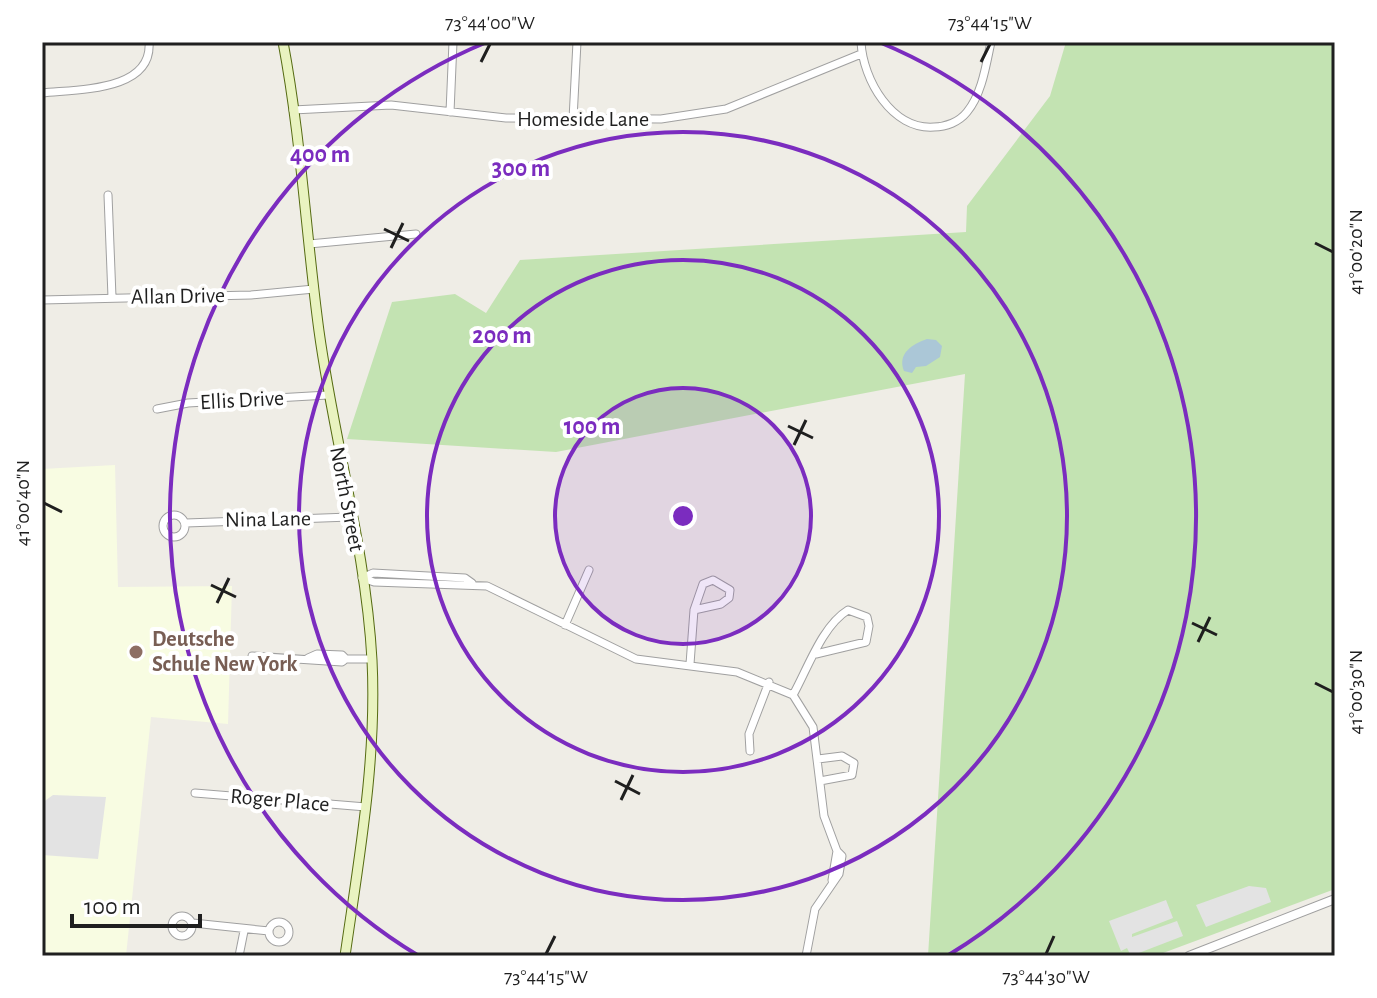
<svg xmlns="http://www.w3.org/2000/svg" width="1377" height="998" font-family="'Alegreya Sans',sans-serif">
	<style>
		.education { fill: #f8fce2 }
		.grass { fill: #c3e3b2 }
		.parking { fill: #e3e3e3 }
		.water { fill: #abc7d7 }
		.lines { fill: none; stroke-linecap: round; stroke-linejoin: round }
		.minor-casing { stroke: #a0a0a0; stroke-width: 9 }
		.tertiary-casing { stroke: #a0a0a0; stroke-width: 10 }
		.secondary-casing { stroke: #556b11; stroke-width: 11 }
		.minor { stroke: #fff; stroke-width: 7 }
		.tertiary { stroke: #fff; stroke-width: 8 }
		.secondary { stroke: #e9f3c0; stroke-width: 9 }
		.ticks { fill: none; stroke: #1f1f1f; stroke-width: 3 }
		.ring { fill: none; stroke: #7b2cbf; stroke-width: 4 }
		.education-dot { fill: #8d6e63; stroke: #fff; stroke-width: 3 }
		.labels { text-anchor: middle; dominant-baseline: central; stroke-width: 8; stroke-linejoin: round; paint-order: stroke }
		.street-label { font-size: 22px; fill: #1f1f1f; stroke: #fff }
		.education-label { font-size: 22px; font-weight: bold; fill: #785e54; stroke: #fff; text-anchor: start }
		.centre { fill: #7b2cbf; stroke: #fff; stroke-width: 4 }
		.ring-label { font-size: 24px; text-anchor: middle; font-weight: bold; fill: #7b2cbf; stroke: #fff; stroke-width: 8; stroke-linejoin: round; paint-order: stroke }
		.neatline { fill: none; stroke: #1f1f1f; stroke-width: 3 }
		.ticks-label { font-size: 20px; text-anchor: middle; fill: #1f1f1f }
	</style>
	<rect width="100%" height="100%" fill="#efede6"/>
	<path class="education" d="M115,465L118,587L232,586L228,724L151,717L126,956H42V469Z"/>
	<path class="grass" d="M1066,42H1335V889L1155,956H928L965,374L556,452L347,439L392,302L455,294L486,313L520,260L966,232L967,206L1050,96Z"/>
	<path class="parking" d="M53,795L106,797L98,859L42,855V803Z
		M1249,886L1266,888L1271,902L1206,927L1196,905Z
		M1166,900L1173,918L1132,934V937L1177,921L1183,936L1131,956L1127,948L1121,951L1109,921Z"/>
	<path class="water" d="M927,339L936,340L942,346L940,357L926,366L916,367L912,373L904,371C897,353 913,344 927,339Z"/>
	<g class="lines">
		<defs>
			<path id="minor" d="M861,42C863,80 892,130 934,127C946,127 959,122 967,112C982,94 986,65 991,42
				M42,93C76,89 153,92 149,42
				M293,110L391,105L506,118L661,119L726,109L861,54
				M450,112L453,42
				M573,119L577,42
				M108,195L112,297
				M309,244L416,234
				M42,300L251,295L314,289
				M157,409L188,403L328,395
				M163 526a11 11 0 1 1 22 0a11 11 0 1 1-22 0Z
				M186,523L350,517
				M362,578L374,582L487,586L636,659L737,672L793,695L813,727L824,816L837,851L842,856L839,874L815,909L806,956
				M362,578L373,573L465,578L472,583
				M565,625L589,570
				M252,656L342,662L346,659H372
				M308,658L317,654L342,655L346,659
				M690,664L694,610L703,584L713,580L730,590L729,598L721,604L694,610
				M793,695C808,668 822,626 848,610L867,617L869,626L866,642L816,654
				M750,751L749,734L769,682
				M818,759L842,756L854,763L852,775L820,781
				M195,793L366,807
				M832,880L837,851
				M172 926a10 10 0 1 1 20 0a10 10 0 1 1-20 0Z
				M269 932a10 10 0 1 1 20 0a10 10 0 1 1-20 0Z
				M193,923L269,931
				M239,956L244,931"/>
			<path id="tertiary" d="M1189,956L1335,899"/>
			<path id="secondary" d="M283,42C301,137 306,235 319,331C334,441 366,550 372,660C377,759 359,858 345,956"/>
		</defs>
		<use href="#minor" class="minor-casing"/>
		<use href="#tertiary" class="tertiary-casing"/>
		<use href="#secondary" class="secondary-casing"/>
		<use href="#minor" class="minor"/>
		<use href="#tertiary" class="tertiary"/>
		<use href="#secondary" class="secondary"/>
	</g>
	<path class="ticks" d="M481,62L490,44M981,62L990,44M384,229L409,241M1315,243L1333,252M391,248L403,223M788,426L813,438M794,445L806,420M44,503L62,512M211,585L236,597M217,603L229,578M1192,623L1217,635M1198,642L1210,617M1315,683L1333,692M615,781L640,794M621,800L633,775M546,954L555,936M1046,954L1054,936"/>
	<circle cx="683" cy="516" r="128" fill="#7b2cbf" fill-opacity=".12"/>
	<g class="ring">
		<circle cx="683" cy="516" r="128"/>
		<circle cx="683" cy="516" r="256"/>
		<circle cx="683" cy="516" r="384"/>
		<path d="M419 956A513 513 0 0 1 487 42M879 42A513 513 0 0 1 947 956"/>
	</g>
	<circle class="education-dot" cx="136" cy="652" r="8"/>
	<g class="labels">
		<g class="street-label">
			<text x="583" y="119">Homeside Lane</text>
			<text transform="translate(178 296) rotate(-1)">Allan Drive</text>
			<text transform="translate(242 400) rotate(-3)">Ellis Drive</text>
			<text transform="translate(347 499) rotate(79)">North Street</text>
			<text transform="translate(268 519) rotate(-1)">Nina Lane</text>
			<text transform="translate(280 800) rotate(5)">Roger Place</text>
		</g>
		<g class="education-label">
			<text x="152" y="639">Deutsche<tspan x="152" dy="25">Schule New York</tspan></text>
		</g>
	</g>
	<circle cx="683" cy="516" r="12" class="centre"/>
	<g class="ring-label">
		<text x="320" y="162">400 m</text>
		<text x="521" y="176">300 m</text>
		<text x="502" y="343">200 m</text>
		<text x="592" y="434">100 m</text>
	</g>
	<rect width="1377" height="998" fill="none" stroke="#ffffff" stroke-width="88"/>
	<path d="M72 914v12h128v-12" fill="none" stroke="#1f1f1f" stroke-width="4"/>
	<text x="84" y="914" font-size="24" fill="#1f1f1f" stroke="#ffffff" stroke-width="6" paint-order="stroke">100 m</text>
	<rect x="44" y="44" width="1289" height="910" class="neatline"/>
	<g class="ticks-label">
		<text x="490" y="29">73°44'00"W</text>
		<text x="990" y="29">73°44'15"W</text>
		<text transform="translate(1355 252) rotate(-90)" y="7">41°00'20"N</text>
		<text transform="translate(22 503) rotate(-90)" y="7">41°00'40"N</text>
		<text transform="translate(1355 692) rotate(-90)" y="7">41°00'30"N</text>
		<text x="546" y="983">73°44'15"W</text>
		<text x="1046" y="983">73°44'30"W</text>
	</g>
</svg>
